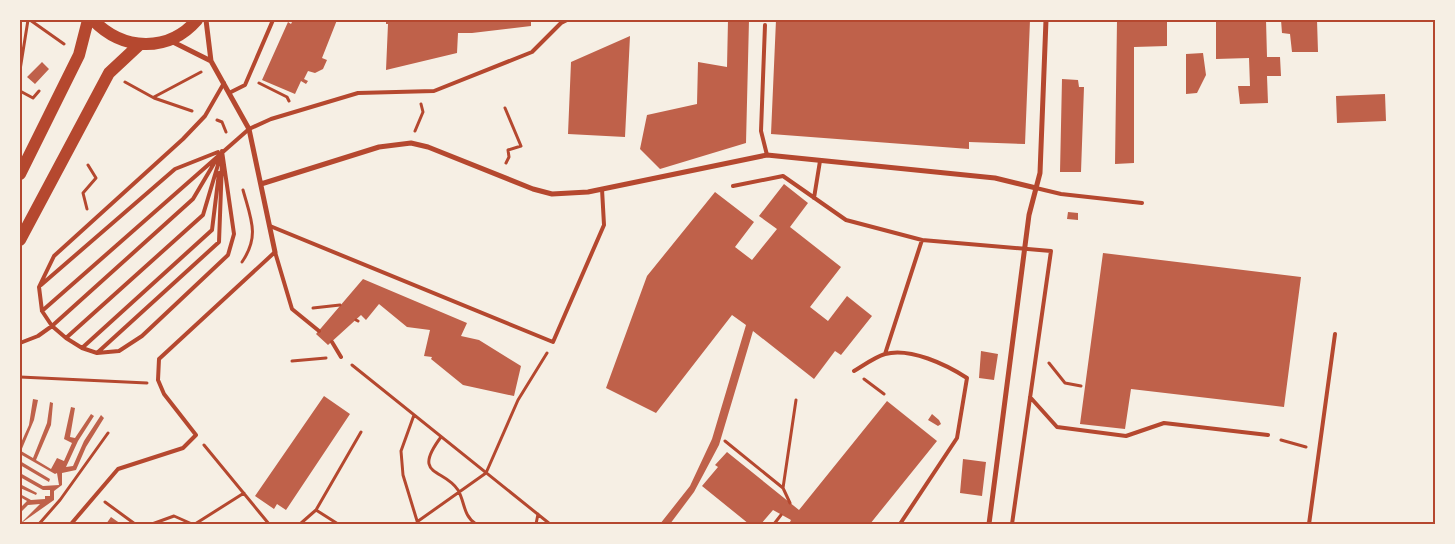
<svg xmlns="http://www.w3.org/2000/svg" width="1455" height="544" font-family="'Archivo Narrow',sans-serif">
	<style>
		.building { fill: #bf614a }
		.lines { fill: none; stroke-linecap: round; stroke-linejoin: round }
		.path { stroke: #b5482f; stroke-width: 3 }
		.service { stroke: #b5482f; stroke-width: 4 }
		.minor { stroke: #b5482f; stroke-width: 5 }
		.primary { stroke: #b5482f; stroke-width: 12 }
		.neatline { fill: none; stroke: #b5482f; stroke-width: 2 }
	</style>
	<rect width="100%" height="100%" fill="#f6efe4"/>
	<path class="building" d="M293,20H337L322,58L327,60L323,69L315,73L308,71L304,79L308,81L306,84L301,81L295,94L262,80L288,22L291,24Z
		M386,20H531V26L472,33H458L457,53L386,70L388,24H386Z
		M728,20H749L746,143L660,169L640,149L647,115L697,104L698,62L727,67Z
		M776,20H1030L1025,144L969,142V149L771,134Z
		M1117,20H1167V46L1134,47V163L1115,164Z
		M1216,20H1266L1267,57H1280L1281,76H1267L1268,103L1240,104L1238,86H1250L1249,58L1216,59Z
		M1281,20H1317L1318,52H1292L1290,34L1282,33Z
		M630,36L625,137L568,134L571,62Z
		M1203,53L1206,75L1197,93L1186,94V54Z
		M42,62L49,69L35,84L27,77Z
		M1062,79L1078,80L1079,87H1084L1081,172H1060Z
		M1385,94L1386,121L1337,123L1336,96Z
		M784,184L808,203L790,227L841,267L810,307L828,321L847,296L872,316L841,355L835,351L814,379L753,331L719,445L694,492L670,524H660L690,486L712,439L746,325L732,315L656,413L606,388L647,276L715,192L754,222L735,247L752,260L777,229L759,216Z
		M1068,212L1078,213V220L1067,219Z
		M1103,253L1301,277L1284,407L1131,389L1125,429L1080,424Z
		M363,279L467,323L461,336L479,340L521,366L514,396L463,385L431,359L432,357L424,356L430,330L407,327L379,304L366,320L361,315L328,345L316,334Z
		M981,351L998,354L994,380L979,378Z
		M324,396L350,414L286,510L277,504L274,509L255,496Z
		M33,399L38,400L34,420L21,451L33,458L47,423L50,402L53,403L51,425L36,460L51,469L57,458L64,461L72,443L64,439L71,407L75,408L70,437L75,438L91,414L94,416L78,441L66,467L73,466L84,441L101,415L104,418L86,447L76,470L62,473V485L54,491V500L20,524L40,504L28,505L20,513V508L27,501L20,497V494L31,500L45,499V496H50V490H43L20,477V473L43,486L59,485L57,473L55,474L20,454V445L29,425Z
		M887,401L937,441L870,524H789L791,520L773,510L761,524H749L702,486L718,467L715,465L727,452L799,510Z
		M932,414L939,420L941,424L938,426L928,420Z
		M963,459L986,462L982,496L960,493Z
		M20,461L50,479L49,482L20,465Z
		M20,484L37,493L36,495L20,488Z
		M111,517L121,524H106Z"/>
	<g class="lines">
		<path class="path" d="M30,20L64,44
			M20,70L28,20
			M125,82L154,98L192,111
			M259,83L287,97L289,101
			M20,91L33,98L39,91
			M154,97L201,72
			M505,108L521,146L508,150L509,157L506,163
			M217,120L222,122L226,132
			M415,131L423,112L421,104
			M87,209L83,193L96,178L88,165
			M242,262C260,236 251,219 243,190
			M313,308L340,305
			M356,320L358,321
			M292,361L326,358
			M1049,363L1065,383L1081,386
			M352,365L550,524
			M20,377L147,383
			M864,379L884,394
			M414,415L401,451L403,475L418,524
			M441,437C411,477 444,468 458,490C465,502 463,516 476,524
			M1281,440L1306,447
			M725,441L783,488L790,503
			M204,445L269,524
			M783,488L796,400
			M105,502L135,524
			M316,510L338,524
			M39,524L60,500L108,433
			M152,524L174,516L192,524
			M195,524L244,493
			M300,524L316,510L361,432
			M414,524L486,473L518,400L547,353
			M536,524L538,514
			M774,524L781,515"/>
		<path class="service" d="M765,25L761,131L767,155
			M229,93L245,85L273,20
			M222,151L234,234L228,255L142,336L119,351L97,353L82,348L66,338L52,326L42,311L39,287L54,256L183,139L205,116L224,83
			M733,186L783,176L846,220L922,240L1051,251L1012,524
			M1036,188L1061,194L1142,203
			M814,198L820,161
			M270,226L553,342L604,225L602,189
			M41,285L175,169L218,152
			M42,311L249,129L271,119L358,93L434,91L532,52L561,23L567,20
			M66,338L203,215L220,158
			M332,342L341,357
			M20,343L38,336L52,326L193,199L219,155
			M82,348L212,230L219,173
			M97,353L219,242L222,162
			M885,354L922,240
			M854,371C864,365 875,357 885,354C910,347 947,365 967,378L957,438L900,524
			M1030,397L1057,427L1126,436L1164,423L1268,435
			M71,524L118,469L183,448L196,435L164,394L158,380L159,359L275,252L292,309L319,331
			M1309,524L1335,334"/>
		<path class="minor" d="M206,20L211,61L249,129L275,252
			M171,41L211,61
			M261,184L379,147L411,143L428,147L533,189L552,194L588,192L767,155L995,178L1036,188
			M989,524L1029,215L1040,173L1046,20"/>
		<path class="primary" d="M93,20C123,51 168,53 197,20
			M20,174L79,55L88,20
			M20,240L109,73L139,45"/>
	</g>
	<rect width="1455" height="544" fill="none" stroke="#f6efe4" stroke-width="42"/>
	<rect x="21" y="21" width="1413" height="502" class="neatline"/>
</svg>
